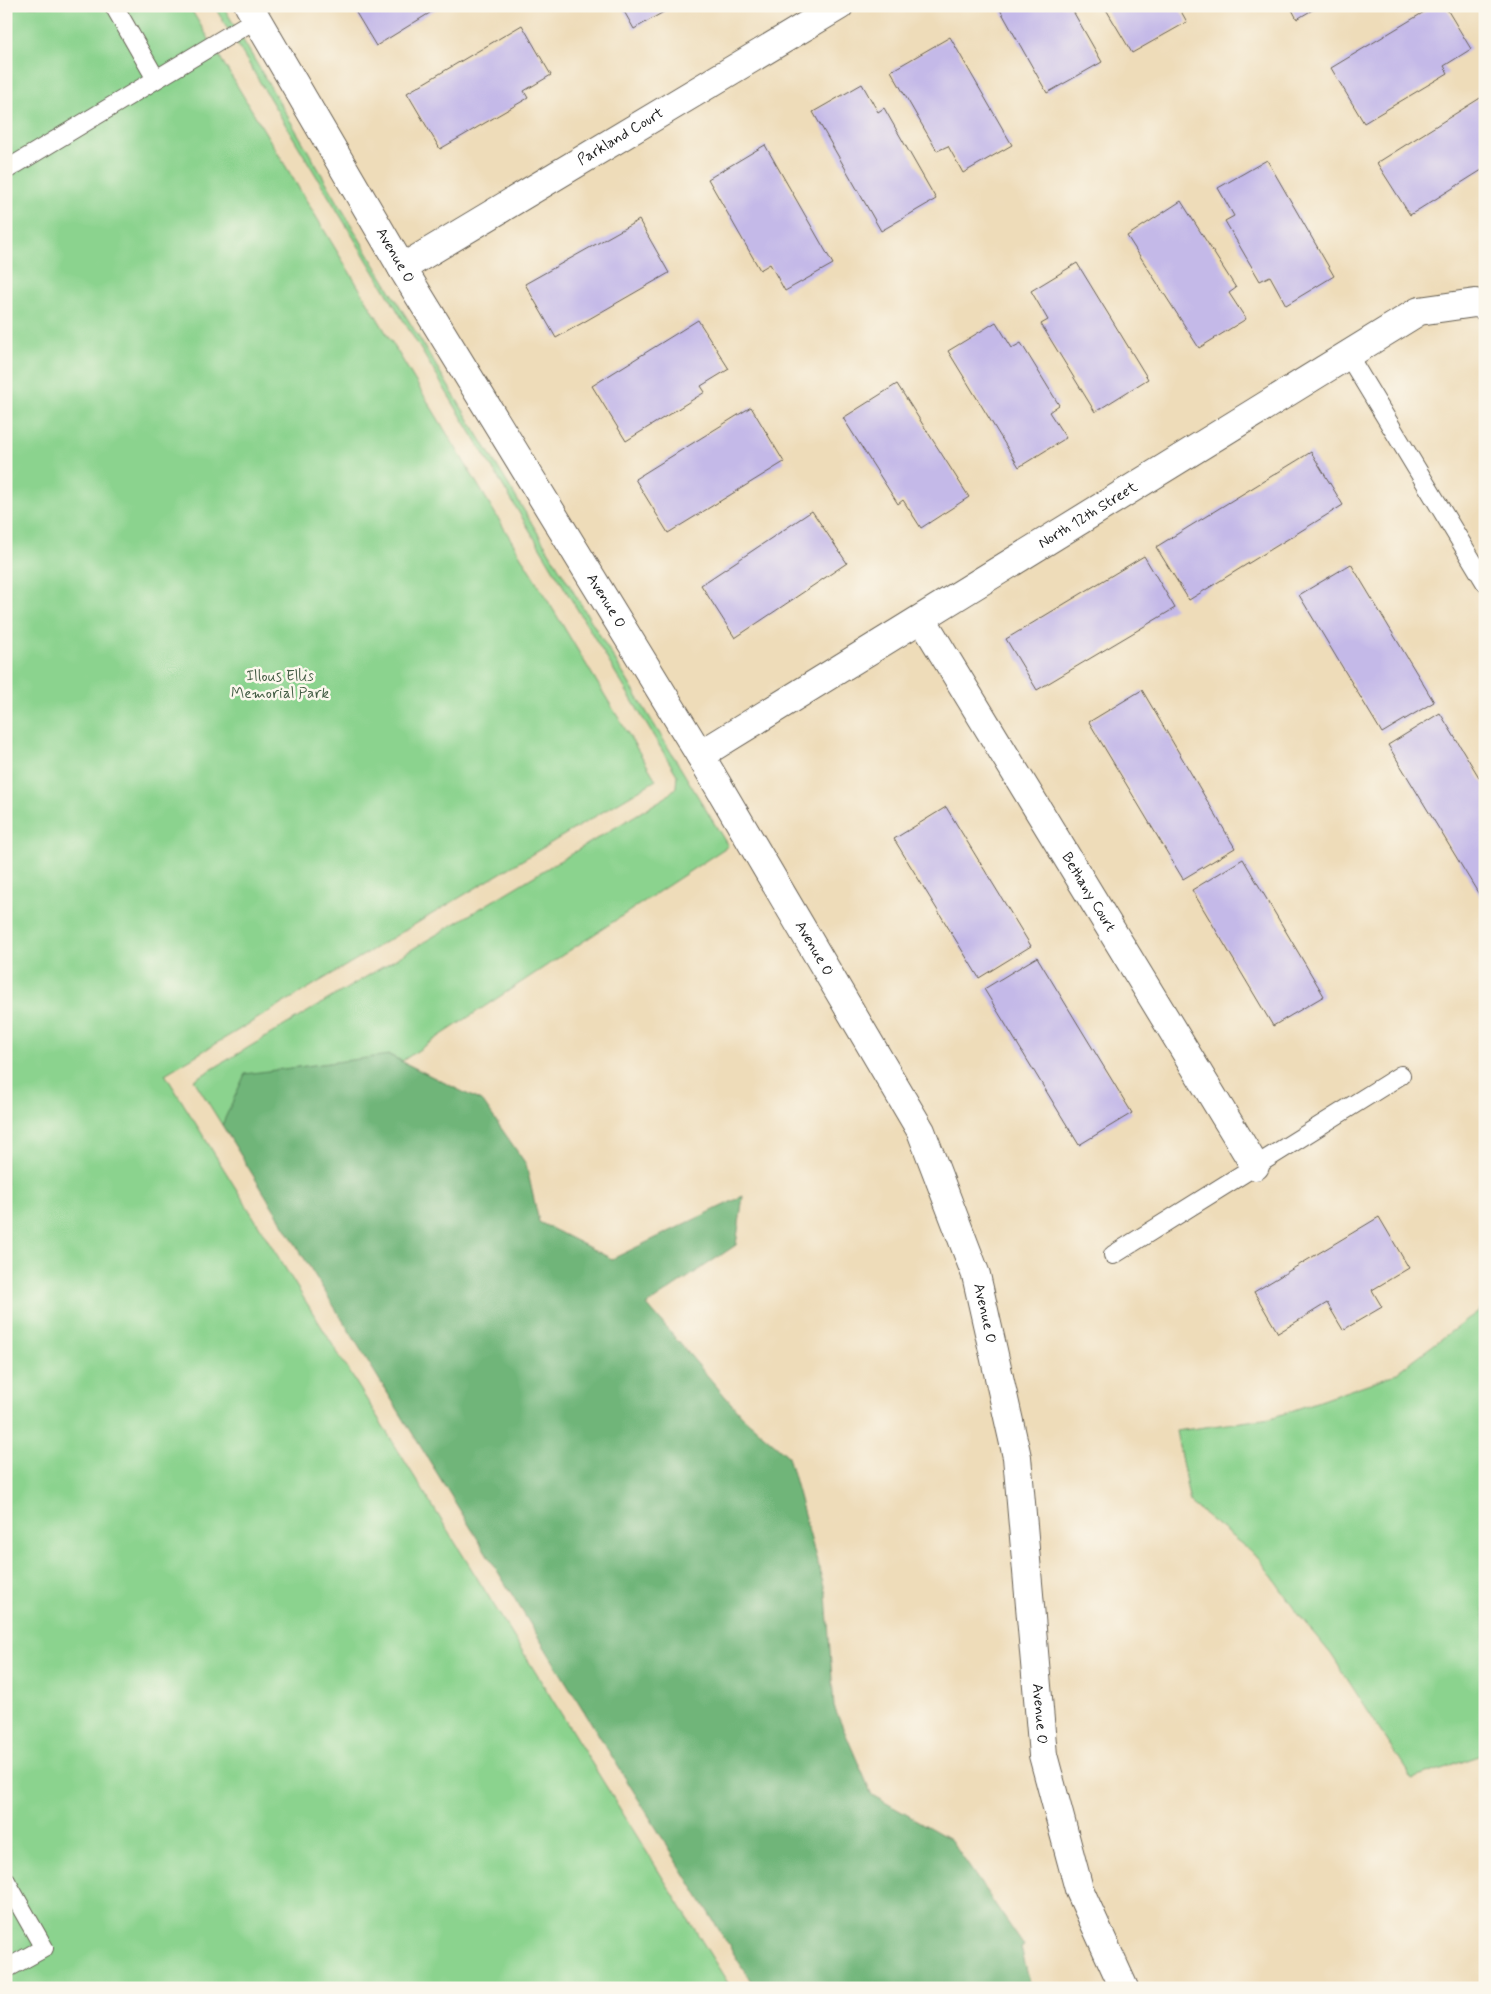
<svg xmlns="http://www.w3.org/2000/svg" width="1491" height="1994" font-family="Mynerve,sans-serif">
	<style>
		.green { fill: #8bd38e; stroke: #547855 }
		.forest { fill: #70b579; stroke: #46684a }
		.building { fill: #c4b9e8 }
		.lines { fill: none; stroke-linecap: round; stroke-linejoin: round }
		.service-casing { stroke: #665f53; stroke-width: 20 }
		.minor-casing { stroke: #665f53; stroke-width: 30 }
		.tertiary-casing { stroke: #665f53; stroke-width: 30 }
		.service { stroke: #fff; stroke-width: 18 }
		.minor { stroke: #fff; stroke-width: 28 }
		.tertiary { stroke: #fff; stroke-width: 28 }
		.labels { text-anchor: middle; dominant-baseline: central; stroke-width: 5; stroke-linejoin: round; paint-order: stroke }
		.street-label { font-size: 15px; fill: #1c1c1c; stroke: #fbf7ec }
		.park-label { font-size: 15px; fill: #435c44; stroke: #fbf7ec }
	</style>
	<rect width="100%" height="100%" fill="#fbf7ec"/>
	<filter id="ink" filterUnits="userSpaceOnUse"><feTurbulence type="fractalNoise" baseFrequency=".02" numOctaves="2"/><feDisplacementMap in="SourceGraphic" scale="10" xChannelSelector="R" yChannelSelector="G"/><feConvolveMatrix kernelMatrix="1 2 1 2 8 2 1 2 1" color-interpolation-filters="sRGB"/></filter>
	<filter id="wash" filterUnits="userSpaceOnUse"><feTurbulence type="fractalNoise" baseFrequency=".0096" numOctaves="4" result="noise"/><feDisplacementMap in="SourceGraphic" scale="20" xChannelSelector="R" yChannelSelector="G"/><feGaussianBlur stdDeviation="1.12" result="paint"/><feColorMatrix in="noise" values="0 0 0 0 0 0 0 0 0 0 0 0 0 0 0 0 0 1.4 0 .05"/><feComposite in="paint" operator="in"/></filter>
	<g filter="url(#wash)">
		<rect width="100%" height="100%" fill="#eedcb9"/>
		<path class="green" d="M6,6H189L656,780L165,1074L731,1988H6Z
			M214,6H223L373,262L728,846L402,1061L389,1055L222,1125L194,1080L666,797L676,787L677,775Z
			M1485,1294V1754L1412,1779L1331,1654L1302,1619L1259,1558L1190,1503L1176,1431L1271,1418L1393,1375L1484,1307Z"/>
		<path class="forest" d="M389,1055L483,1102L526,1164L539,1222L612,1259L743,1196L736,1245L647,1305L742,1416L788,1456L826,1594L834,1707L872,1795L950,1839L1024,1946L1021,1948L1031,1988H755L222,1125L245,1074Z"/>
		<g id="blocks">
			<path class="building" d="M352,6H441L376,46Z
				M621,6H674L634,29Z
				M998,6H1070L1102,62L1047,93Z
				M1104,6H1178L1187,22L1132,53Z
				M1290,6H1319L1297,19Z
				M1434,6H1445L1471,49L1444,66L1448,73L1364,123L1331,68Z
				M522,25L551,75L524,91L528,98L440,149L407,93Z
				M950,37L1012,145L963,173L948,146L937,151L891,71Z
				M862,84L878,112L884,108L936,199L881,231L813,112Z
				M1485,95V168L1410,215L1377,163Z
				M765,145L833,264L785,291L770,264L760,270L708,179Z
				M1267,160L1334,276L1286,305L1270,276L1260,281L1225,221L1234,216L1218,188Z
				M1181,201L1236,288L1229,293L1246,319L1199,348L1127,236Z
				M639,220L669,273L556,338L525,284Z
				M1077,263L1148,379L1095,412L1041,324L1048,320L1031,291Z
				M698,320L729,369L701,386L705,392L626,441L592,386Z
				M996,322L1012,348L1021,343L1059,405L1049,412L1066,438L1019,467L948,351Z
				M897,384L969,497L921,528L903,500L898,504L843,418Z
				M751,407L784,462L668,533L635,479Z
				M1311,452L1343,505L1189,600L1156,547Z
				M812,511L847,563L735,638L701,585Z
				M1144,556L1175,608L1037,690L1006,639Z
				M1351,564L1434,702L1382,733L1299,595Z
				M1142,690L1235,848L1183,879L1089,722Z
				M1440,713L1485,787V899L1483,901L1388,745Z
				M946,807L1031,946L979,978L894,839Z
				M1243,859L1324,996L1273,1026L1192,890Z
				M1037,957L1132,1113L1079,1145L984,989Z
				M1379,1217L1409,1268L1372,1290L1382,1307L1343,1330L1327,1303L1278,1333L1254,1292Z"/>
		</g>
	</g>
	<g filter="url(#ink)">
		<use href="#blocks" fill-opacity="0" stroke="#665f53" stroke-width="1"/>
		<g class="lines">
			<defs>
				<path id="service" d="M114,6L156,79
					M6,170L256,19
					M1348,355L1485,582
					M1113,1255L1401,1075
					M6,1881L44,1948L6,1969"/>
				<g id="minor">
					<path id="s1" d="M402,268L839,6"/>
					<path id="s2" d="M922,619L1255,1166"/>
					<path id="s3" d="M700,755L1419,311L1475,303L1485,305"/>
				</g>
				<g id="tertiary">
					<path id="s4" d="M249,6L402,268L700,755L921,1131L976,1275L1017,1457L1043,1755L1079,1889L1124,1988"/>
				</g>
			</defs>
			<use href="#service" class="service-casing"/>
			<use href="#minor" class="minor-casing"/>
			<use href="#tertiary" class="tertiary-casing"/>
			<use href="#service" class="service"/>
			<use href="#minor" class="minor"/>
			<use href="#tertiary" class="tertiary"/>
		</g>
	</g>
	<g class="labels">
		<g class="street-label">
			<text stroke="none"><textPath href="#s1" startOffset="255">Parkland Court</textPath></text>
			<text stroke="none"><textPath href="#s4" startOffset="289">Avenue O</textPath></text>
			<text stroke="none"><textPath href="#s3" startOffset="456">North 12th Street</textPath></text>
			<text stroke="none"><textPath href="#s4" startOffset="694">Avenue O</textPath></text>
			<text stroke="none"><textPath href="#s2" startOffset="320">Bethany Court</textPath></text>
			<text stroke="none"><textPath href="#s4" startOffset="1099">Avenue O</textPath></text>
			<text stroke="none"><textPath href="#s4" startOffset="1504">Avenue O</textPath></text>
			<text stroke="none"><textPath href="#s4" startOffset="1909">Avenue O</textPath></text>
		</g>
		<g class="park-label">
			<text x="280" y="677">Illous Ellis<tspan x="280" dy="17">Memorial Park</tspan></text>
		</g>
	</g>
	<rect width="1491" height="1994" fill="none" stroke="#fbf7ec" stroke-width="25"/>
</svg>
